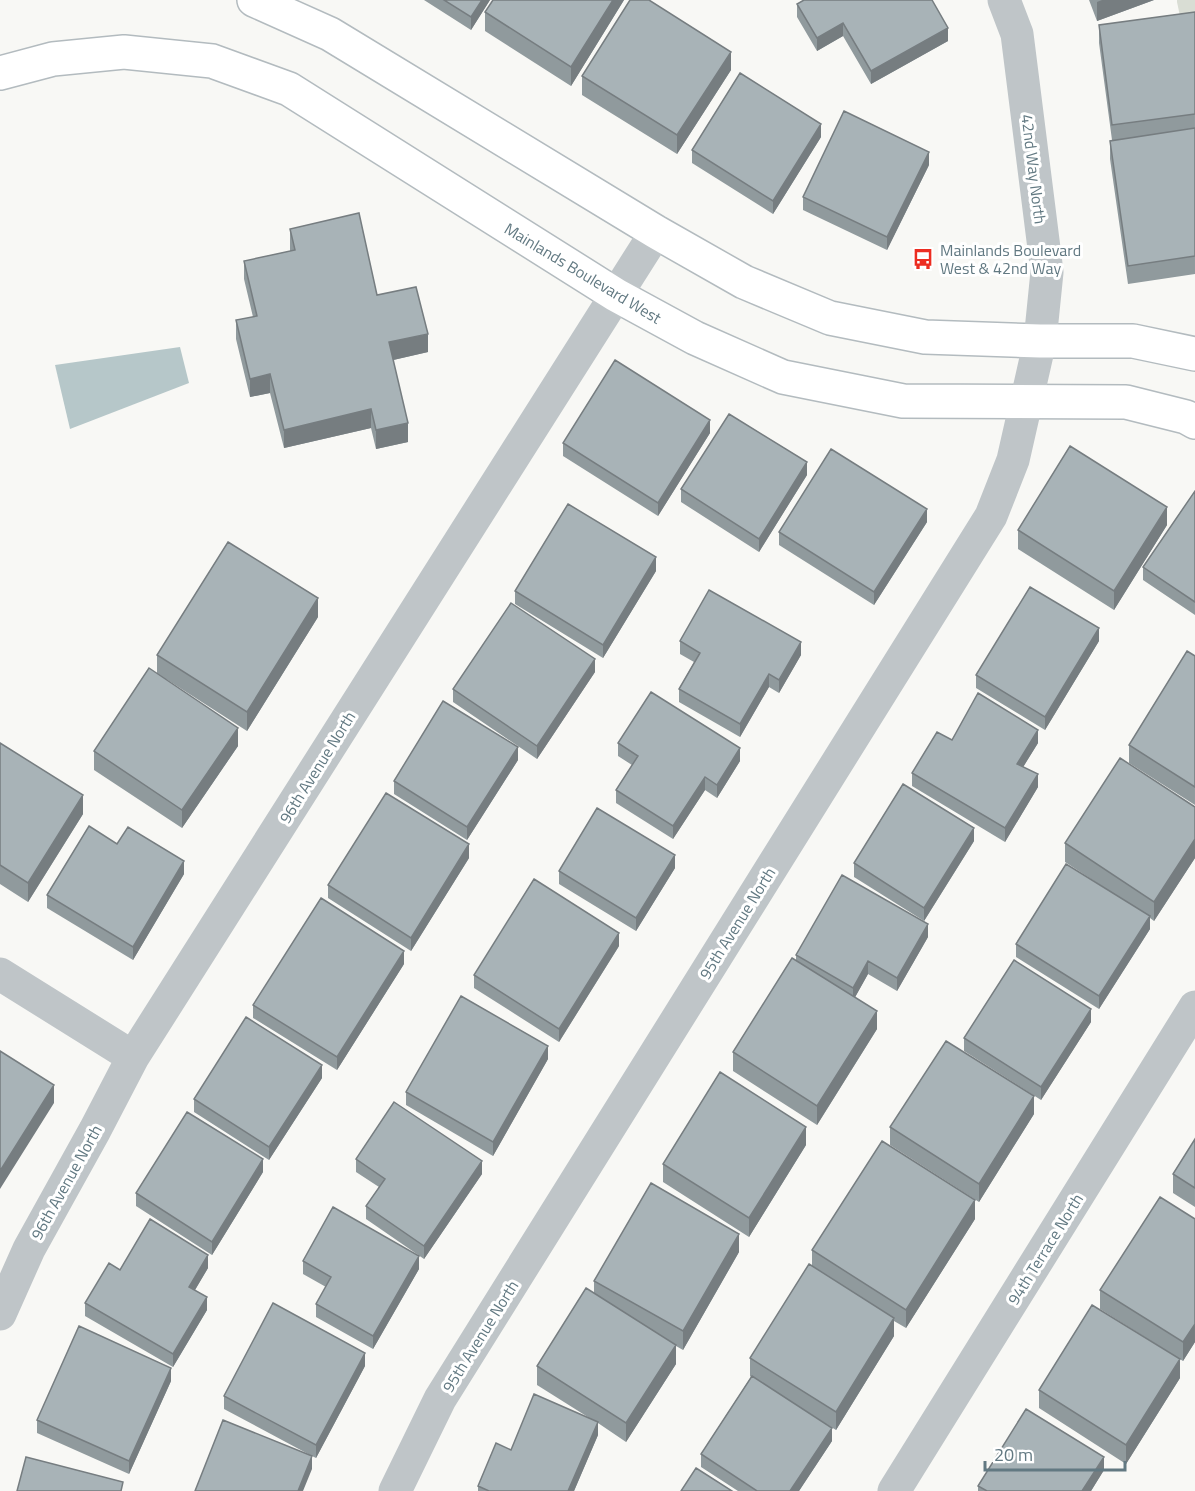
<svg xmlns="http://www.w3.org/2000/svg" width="1195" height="1491" font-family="'Titillium Web',sans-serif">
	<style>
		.green { fill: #d9ddd4 }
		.water { fill: #b6c7c9 }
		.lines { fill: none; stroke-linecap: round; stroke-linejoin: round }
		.secondary-casing { stroke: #b3bbbf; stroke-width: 36 }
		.street { stroke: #bfc5c8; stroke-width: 33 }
		.secondary { stroke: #fff; stroke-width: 33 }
		.wall { fill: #909a9d }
		.shaded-wall { fill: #767d80 }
		.building { fill: #a8b3b7; stroke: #767d80; stroke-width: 1.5 }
		.labels { text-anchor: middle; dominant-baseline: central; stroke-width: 6; stroke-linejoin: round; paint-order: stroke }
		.street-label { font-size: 16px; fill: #627982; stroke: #fff }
		.poi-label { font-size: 16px; fill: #627982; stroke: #fff; text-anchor: start }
	</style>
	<rect width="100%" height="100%" fill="#f8f8f5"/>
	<path class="green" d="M1177,0H1195V87L1177,2Z"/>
	<path class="water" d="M180,347L189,383L70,429L55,365Z"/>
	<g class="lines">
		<defs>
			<path id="secondary" d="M254,0L330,34L656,232L744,282L830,318L925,337L1040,341H1133L1195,354
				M0,73L53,59L124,52L212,61L289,89L616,295L695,338L783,377L903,401L1126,402L1186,417L1195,422"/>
		</defs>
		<use href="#secondary" class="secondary-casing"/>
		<path class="street" d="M0,974L133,1057
			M0,1314L29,1249L95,1130L133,1057L656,232
			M395,1491L440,1399L991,516L1013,460L1040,341L1047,272L1017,34L1004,0
			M894,1491L1195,1007"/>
		<use href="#secondary" class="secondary"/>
	</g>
	<path class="wall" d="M424,0H490L471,30Z
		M624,0L571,86L485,31V12Z
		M1089,0H1154L1097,21Z
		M797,4L948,41L871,84L843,36L817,51L797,17Z
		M1195,12V274L1128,284L1110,159V141L1112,140L1099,43V25Z
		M731,70L677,154L582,95V76Z
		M821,137L773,214L692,163V150Z
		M929,165L887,250L803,210V197Z
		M290,229L377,295L428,352L393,360L408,442L376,449L371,428L284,448L270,393L250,397L236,339V320L253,317L244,279V261L290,251Z
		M710,433L658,516L563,456V443Z
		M807,475L759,552L681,502V489Z
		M1195,491V615L1143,580V567Z
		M927,522L874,605L779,545V532Z
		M1167,525L1114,610L1018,549V530Z
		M656,571L603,658L515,604V591Z
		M318,617L247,731L166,679L238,746L182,828L94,770V751L157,674V655Z
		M680,641L801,655L779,693L769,687L740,737L679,702V689L694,662L680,654Z
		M1099,641L1045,730L976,688V675Z
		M1195,656V805L1129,763V745Z
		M595,672L537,759L453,702V689Z
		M952,740L1038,743L1023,767L1038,787L1005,842L912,786V773Z
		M0,743L83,814L28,902L0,884Z
		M618,743L740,761L717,798L705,790L673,839L616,803V790L632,765L618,756Z
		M518,760L467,840L394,794V781Z
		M1195,807V858L1154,921L1150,918V929L1099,1009L1016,957V944L1108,890L1065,862V843Z
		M974,841L924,921L854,877V863Z
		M117,844L184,874L133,960L47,908V895Z
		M469,858L411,951L328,898V885Z
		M675,868L636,931L559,884V871Z
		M928,937L897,991L868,974L855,997L877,1029L817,1125L733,1071V1052L796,960V955Z
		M619,946L559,1042L474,988V975Z
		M404,964L337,1070L253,1018V1005Z
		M1091,1022L1041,1100L964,1051V1038Z
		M548,1059L493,1156L406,1105V1092Z
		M322,1078L269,1160L194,1112V1099Z
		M1034,1114L979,1202L890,1145V1127Z
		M1195,1139V1207L1173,1193V1174Z
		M806,1145L749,1237L663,1182V1164Z
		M356,1159L482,1174L424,1259L366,1219V1206L379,1187L356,1172Z
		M263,1172L212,1255L136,1206V1193Z
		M975,1219L906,1328L894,1321V1336L836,1430L807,1412L832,1441L799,1491H738L701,1467V1454L751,1377L750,1376V1358L812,1266V1250Z
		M1195,1219V1342L1183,1361L1100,1309V1290Z
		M739,1252L683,1350L676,1346V1364L626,1442L598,1423V1435L574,1491H478V1486L511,1450L591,1419L537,1385V1366L594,1293V1281Z
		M303,1261L419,1269L373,1349L316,1317V1304L326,1287L303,1274Z
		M208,1268L195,1290L207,1310L173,1367L85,1316V1303L120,1270Z
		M365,1366L316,1458L312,1456V1469L310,1455L224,1409V1396Z
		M1180,1378L1126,1464L1039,1408V1390Z
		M171,1381L129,1474L37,1433V1420Z
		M1104,1470L1091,1491H978V1486Z"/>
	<path class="shaded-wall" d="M482,0H490L471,30V17Z
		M613,0H624L571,86V67Z
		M1102,0H1154L1097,21V2Z
		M843,23V36L817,51V38Z
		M948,28V41L871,84V71Z
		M731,52V70L677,154V135Z
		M821,124V137L773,214V201Z
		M929,152V165L887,250V237Z
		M428,334V352L389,361V342Z
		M270,374V393L250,397V379Z
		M371,409V428L284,448V430Z
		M710,420V433L658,516V503Z
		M408,423V442L376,449V430Z
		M807,462V475L759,552V539Z
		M1167,507V525L1114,610V591Z
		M927,509V522L874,605V592Z
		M656,557V571L603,658V645Z
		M318,598V617L247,731V712Z
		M1099,628V641L1045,730V717Z
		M801,642V655L779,693V680Z
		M595,659V672L537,759V746Z
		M769,674V687L740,737V724Z
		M238,728V746L182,828V810Z
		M1038,730V743L1017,777V764Z
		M518,747V760L467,840V827Z
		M740,748V761L717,798V785Z
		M1038,774V787L1005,842V828Z
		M705,777V790L673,839V826Z
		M83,795V814L28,902V883Z
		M974,828V841L924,921V908Z
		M1195,839V858L1154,921V902Z
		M469,844V858L411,951V938Z
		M675,855V868L636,931V918Z
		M184,861V874L133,960V947Z
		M1150,916V929L1099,1009V996Z
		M928,924V937L897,991V978Z
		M619,933V946L559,1042V1029Z
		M404,951V964L337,1070V1057Z
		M868,961V974L853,1001V988Z
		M1091,1009V1022L1041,1100V1087Z
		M877,1011V1029L817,1125V1106Z
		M548,1046V1059L493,1156V1142Z
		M322,1065V1078L269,1160V1147Z
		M54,1085V1103L0,1189V1171Z
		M1034,1096V1114L979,1202V1184Z
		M806,1127V1145L749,1237V1218Z
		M263,1159V1172L212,1255V1242Z
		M482,1161V1174L424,1259V1246Z
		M975,1200V1219L906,1328V1310Z
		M739,1234V1252L683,1350V1331Z
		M208,1255V1268L189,1300V1287Z
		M419,1256V1269L373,1349V1336Z
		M207,1297V1310L173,1367V1354Z
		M894,1318V1336L836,1430V1412Z
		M1195,1324V1342L1183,1361V1342Z
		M676,1345V1364L626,1442V1423Z
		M365,1353V1366L316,1458V1445Z
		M1180,1359V1378L1126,1464V1445Z
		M171,1368V1381L129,1474V1461Z
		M598,1422V1435L574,1491H568Z
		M832,1428V1441L799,1491H790Z
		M312,1456V1469L303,1491H298Z
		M1104,1457V1470L1091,1491H1082Z"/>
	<path class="building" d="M444,0H482L471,17Z
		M493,0H613L571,67L485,12Z
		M630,0H649L731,52L677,135L582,76Z
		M804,0H932L948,28L871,71L843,23L817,38L797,4Z
		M1195,12V114L1112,125L1099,25Z
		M740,73L821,124L773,201L692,150Z
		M844,111L929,152L887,237L803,197Z
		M1195,128V256L1128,266L1110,141Z
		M359,213L377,295L416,287L428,334L389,342L408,423L376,430L371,409L284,430L270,374L250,379L236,320L257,316L244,261L295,250L290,229Z
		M615,360L710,420L658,503L563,443Z
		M729,414L807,462L759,539L681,489Z
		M1070,446L1167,507L1114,591L1018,530Z
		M831,449L927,509L874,592L779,532Z
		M1195,491V602L1143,567Z
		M568,504L656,557L603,645L515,591Z
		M228,542L318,598L247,712L157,655Z
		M1030,587L1099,628L1045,717L976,675Z
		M709,590L801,642L779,680L769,674L740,724L679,689L700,653L680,641Z
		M511,603L595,659L537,746L453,689Z
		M1187,651L1195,656V787L1129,745Z
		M149,668L238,728L182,810L94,751Z
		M651,692L740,748L717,785L705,777L673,826L616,790L638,756L618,743Z
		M978,693L1038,730L1017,764L1038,774L1005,828L912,773L937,732L952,740Z
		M443,701L518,747L467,827L394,781Z
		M0,743L83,795L28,883L0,865Z
		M1120,758L1195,807V839L1154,902L1065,843Z
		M903,784L974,828L924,908L854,863Z
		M386,793L469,844L411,938L328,885Z
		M597,808L675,855L636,918L559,871Z
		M89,826L117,844L128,827L184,861L133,947L47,895Z
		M1066,864L1150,916L1099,996L1016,944Z
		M842,875L928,924L897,978L868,961L853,988L796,955Z
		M534,879L619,933L559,1029L474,975Z
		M321,898L404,951L337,1057L253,1005Z
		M792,958L877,1011L817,1106L733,1052Z
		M1014,960L1091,1009L1041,1087L964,1038Z
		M461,996L548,1046L493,1142L406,1092Z
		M246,1017L322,1065L269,1147L194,1099Z
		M946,1041L1034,1096L979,1184L890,1127Z
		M0,1051L54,1085L0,1171Z
		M720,1072L806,1127L749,1218L663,1164Z
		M394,1102L482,1161L424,1246L366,1206L385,1179L356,1159Z
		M187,1112L263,1159L212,1242L136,1193Z
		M1195,1139V1188L1173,1174Z
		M882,1141L975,1200L906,1310L812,1250Z
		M651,1183L739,1234L683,1331L594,1281Z
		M1160,1197L1195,1219V1324L1183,1342L1100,1290Z
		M333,1207L419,1256L373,1336L316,1304L331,1277L303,1261Z
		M150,1219L208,1255L189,1287L207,1297L173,1354L85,1303L109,1263L120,1270Z
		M809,1264L894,1318L836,1412L750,1358Z
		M586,1288L676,1345L626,1423L537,1366Z
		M273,1303L365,1353L316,1445L224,1396Z
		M1092,1305L1180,1359L1126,1445L1039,1390Z
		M79,1326L171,1368L129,1461L37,1420Z
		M752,1376L832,1428L790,1491H757L701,1454Z
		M534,1394L598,1422L568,1491H489L478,1486L496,1443L511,1450Z
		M1026,1409L1104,1457L1082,1491H987L978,1486Z
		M223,1420L312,1456L298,1491H195Z
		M26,1457L123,1482L121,1491H17Z
		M696,1468L732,1491H681Z"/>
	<defs>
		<symbol id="bus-bare" viewBox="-9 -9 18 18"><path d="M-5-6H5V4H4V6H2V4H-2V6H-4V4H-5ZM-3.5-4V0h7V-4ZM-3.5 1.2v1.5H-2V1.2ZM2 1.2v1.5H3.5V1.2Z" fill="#ec2d21" stroke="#fff" stroke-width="2.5" paint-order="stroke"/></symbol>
	</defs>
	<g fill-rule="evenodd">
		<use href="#bus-bare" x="908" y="244" width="30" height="30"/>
	</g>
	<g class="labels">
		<g class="street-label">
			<text transform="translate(1034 169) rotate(83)">42nd Way North</text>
			<text transform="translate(583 273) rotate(31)">Mainlands Boulevard West</text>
			<text transform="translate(317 767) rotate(-58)">96th Avenue North</text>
			<text transform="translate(737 923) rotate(-58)">95th Avenue North</text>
			<text transform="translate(66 1182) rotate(-61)">96th Avenue North</text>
			<text transform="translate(1045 1249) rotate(-58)">94th Terrace North</text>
			<text transform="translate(480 1336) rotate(-58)">95th Avenue North</text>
		</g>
		<g class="poi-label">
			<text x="940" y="250">Mainlands Boulevard<tspan x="940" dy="18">West &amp; 42nd Way</tspan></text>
		</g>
	</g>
	<path d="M985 1461v9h140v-9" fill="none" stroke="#627982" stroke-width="3"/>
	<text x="994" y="1461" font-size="18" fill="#627982" stroke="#ffffff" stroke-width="4.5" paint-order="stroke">20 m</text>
</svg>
